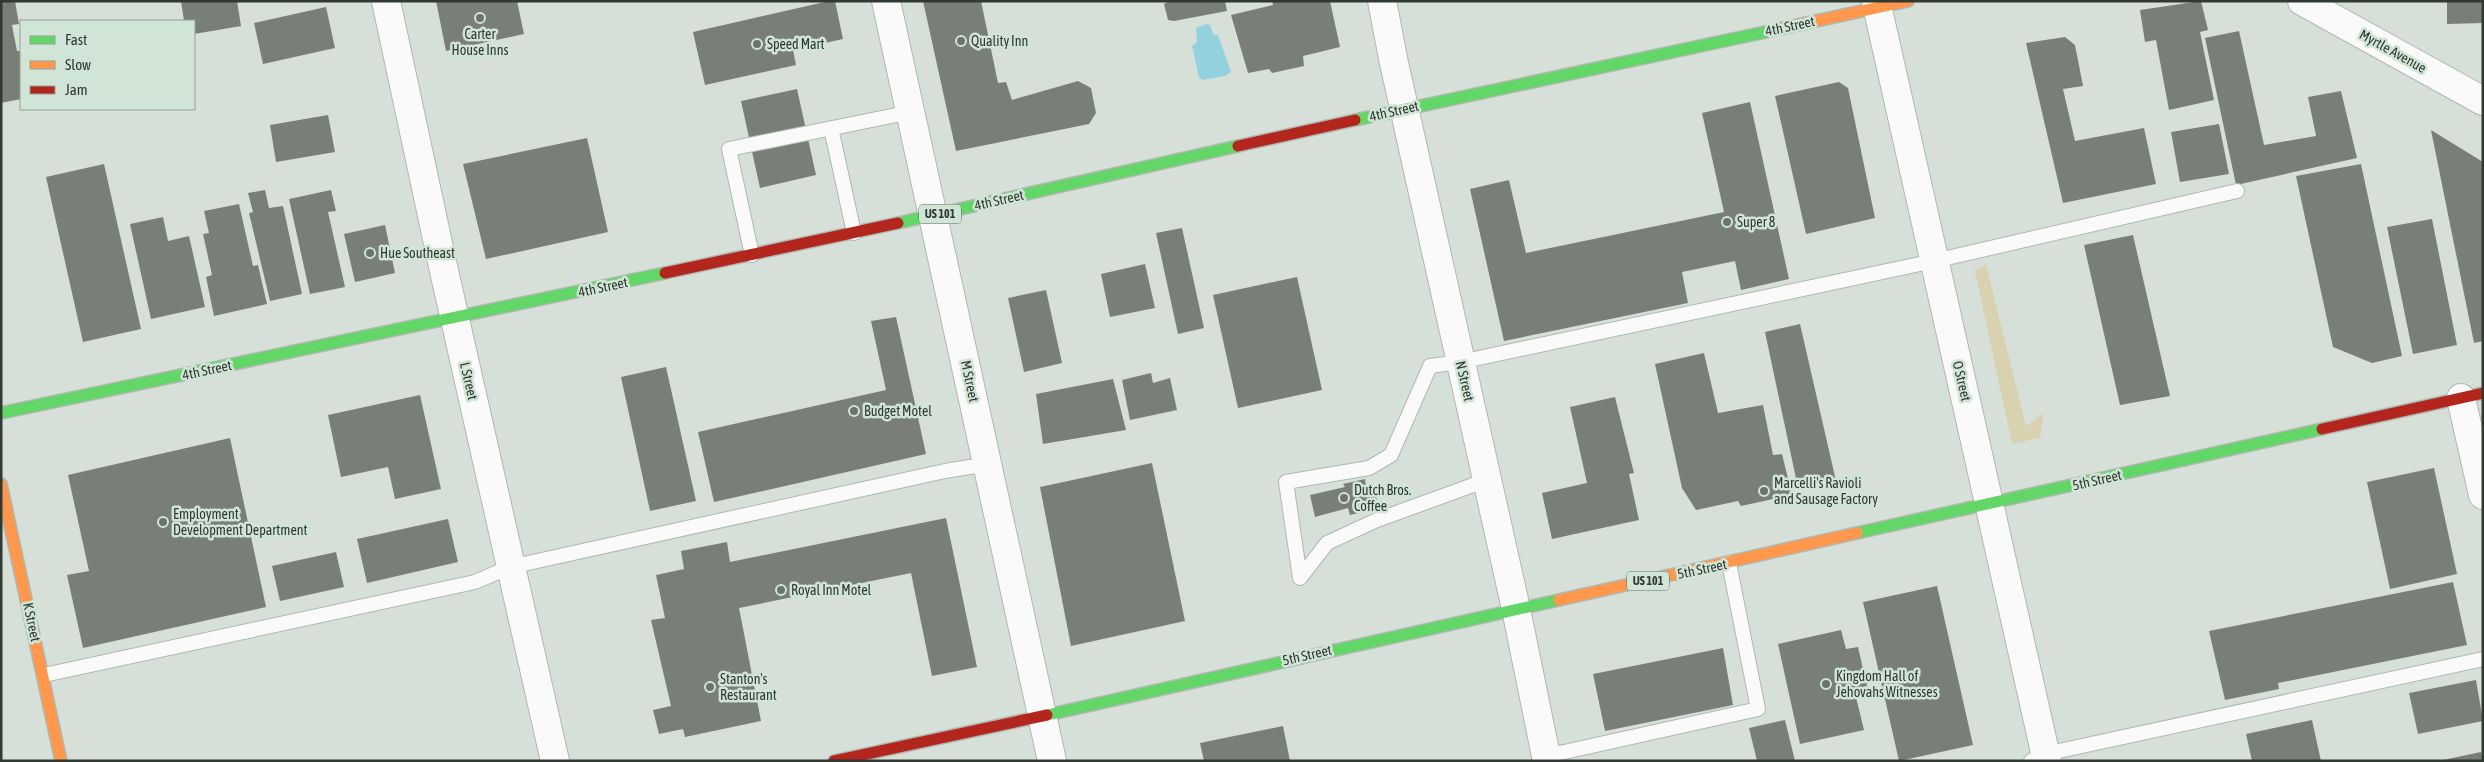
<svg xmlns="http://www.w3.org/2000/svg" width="2484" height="762" font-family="'Asap Condensed',sans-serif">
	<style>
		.green { fill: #d9d2b0 }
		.water { fill: #93d1de }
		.building { fill: #797f78 }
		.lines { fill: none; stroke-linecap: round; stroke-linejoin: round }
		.lane-casing { stroke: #b0b8b2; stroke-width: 16 }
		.street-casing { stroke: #b0b8b2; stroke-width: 30 }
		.fast-casing { stroke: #b0b8b2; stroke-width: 14 }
		.slow-casing { stroke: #b0b8b2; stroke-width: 14 }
		.jam-casing { stroke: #b0b8b2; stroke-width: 14 }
		.lane { stroke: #f9faf9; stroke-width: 14 }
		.street { stroke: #f9faf9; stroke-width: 28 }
		.fast { stroke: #63d668; stroke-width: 11 }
		.slow { stroke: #ff974d; stroke-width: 11 }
		.jam { stroke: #b3261e; stroke-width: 11 }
		.poi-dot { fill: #6b736d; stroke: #d1e5d6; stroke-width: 2 }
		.labels { text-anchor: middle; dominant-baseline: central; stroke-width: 5; stroke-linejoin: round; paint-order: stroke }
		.shield { fill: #d1e5d6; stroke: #616d64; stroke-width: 1 }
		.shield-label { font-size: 12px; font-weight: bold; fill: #313933 }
		.street-label { font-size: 14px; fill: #313933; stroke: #d1e5d6 }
		.poi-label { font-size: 14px; fill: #313933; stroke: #d1e5d6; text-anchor: start }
	</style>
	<rect width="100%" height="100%" fill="#d6e0d8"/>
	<path class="green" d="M1986,264L2026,426L2044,413L2040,438L2012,444L1975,271Z"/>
	<path class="water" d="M1206,24L1210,25L1213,34L1218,35L1231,72L1225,76L1202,80L1199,77L1192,46L1197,42L1196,28Z"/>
	<path class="building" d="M1,1H15L19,24L12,25L17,51H21V99L1,103Z
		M181,1H237L241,26L194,34V21H184Z
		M436,1H517L524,34L446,51Z
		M829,1H835L843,39L793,50L796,65L705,85L693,32Z
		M923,1H981L998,83L1006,82L1012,100L1078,81L1091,88L1096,113L1089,124L956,151Z
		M1170,1H1225L1227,11L1174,21L1168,20L1164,4Z
		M1272,1H1330L1340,47L1303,56L1304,66L1272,73L1269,69L1248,73L1231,15L1273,5Z
		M2201,1L2208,30L2200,32L2214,100L2169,110L2156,40L2145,42L2140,10Z
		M2447,1H2483V23L2447,24Z
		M326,7L335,48L263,64L254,23Z
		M2239,31L2264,145L2316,136L2308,97L2341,91L2357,158L2236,185L2205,38Z
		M2065,37L2075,45L2083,86L2063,89L2075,141L2144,128L2156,184L2063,203L2026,43Z
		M1839,82L1848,88L1875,218L1806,234L1775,96Z
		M797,89L816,175L760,188L741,101Z
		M1750,102L1789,279L1741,290L1735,261L1682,272L1688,303L1504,341L1470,189L1509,180L1526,253L1724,212L1702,113Z
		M328,115L335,152L276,162L270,125Z
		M2219,124L2229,174L2180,182L2171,132Z
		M2431,130L2483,162V341L2474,343Z
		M587,138L608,232L486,259L463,164Z
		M104,164L141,329L83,342L46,177Z
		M2361,164L2402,356L2372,363L2333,347L2296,176Z
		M265,190L269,208L283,206L302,294L270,301L249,213L253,212L248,193Z
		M331,190L336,211L328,212L345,287L310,294L289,199Z
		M239,204L253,266L258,265L267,304L214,316L206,277L212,275L203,234L209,233L204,211Z
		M163,217L168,241L189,236L205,307L151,319L130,224Z
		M2432,219L2457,345L2413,354L2387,227Z
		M385,225L395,273L355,282L344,234Z
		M1182,228L1204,328L1178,334L1156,233Z
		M2133,235L2170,396L2120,405L2084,245Z
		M1145,264L1155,308L1110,317L1101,274Z
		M1297,277L1322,390L1238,408L1213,295Z
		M1046,290L1062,363L1024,372L1008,298Z
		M896,317L926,454L714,502L698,432L886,390L871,321Z
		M1800,324L1836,481L1798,488L1765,332Z
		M1704,353L1718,413L1763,405L1773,455L1782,454L1792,495L1741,506L1738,501L1696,510L1682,488L1655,364Z
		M666,367L696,501L650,511L621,377Z
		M1151,373L1153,383L1170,378L1177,410L1130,420L1122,380Z
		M1113,379L1126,430L1043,444L1036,394Z
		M420,395L441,489L395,499L388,467L341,477L328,415Z
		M1615,397L1634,473L1629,474L1639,520L1552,539L1542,493L1587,483L1570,407Z
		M230,438L266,607L83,648L67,575L89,571L68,475Z
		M1152,463L1185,621L1071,646L1040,487Z
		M2434,468L2457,574L2390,589L2367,482Z
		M1365,479L1366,487L1373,485L1377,500L1369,502L1371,510L1350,515L1348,508L1315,517L1310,495L1345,487L1343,484Z
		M946,518L977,667L932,676L911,573L739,608L761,721L685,737L683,729L659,734L653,710L671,706L651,620L665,618L656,575L684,569L681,551L727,542L730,562Z
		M448,519L458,562L367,583L357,539Z
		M336,552L344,587L280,601L272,566Z
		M2453,582L2467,645L2278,683L2279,689L2225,700L2209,631Z
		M1937,586L1973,745L1899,761L1863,602Z
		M1841,630L1846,649L1858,647L1867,686L1854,689L1864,730L1800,744L1778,644Z
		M1723,648L1733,705L1605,731L1593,674Z
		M2476,680L2483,721L2418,734L2409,693Z
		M1785,720L1795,761H1757L1749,728Z
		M2312,720L2321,761H2252L2246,734Z
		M1283,726L1290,761H1204L1200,743Z
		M2481,752L2483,761H2443V760Z"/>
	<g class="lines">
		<defs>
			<path id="lane" d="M831,128L854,233
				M752,255L729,149L911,112
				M1300,578L1286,482L1369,468L1391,455L1430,366L1460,362L1934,261L2237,191
				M1300,578L1327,543L1377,520L1487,480
				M44,675L475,582L510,567L945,471L988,464
				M1546,756L1758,709L1729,563
				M2031,761L2045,754L2483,659"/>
			<path id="street" d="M386,1L442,262L555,761
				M886,1L1052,761
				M1382,1L1394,63L1516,609L1547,761
				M1876,1L2047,761
				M2302,1L2483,101
				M2461,398L2483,495"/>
			<path id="fast" d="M1355,120L1770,31
				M898,223L1238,146
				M1,413L665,273
				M1857,533L2322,429
				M1047,715L1559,600"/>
			<path id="slow" d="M1770,31L1908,1
				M1,484L61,761
				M1559,600L1857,533"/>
			<path id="jam" d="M1238,146L1355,120
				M665,273L898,223
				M2322,429L2483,393
				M834,761L1047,715"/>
		</defs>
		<use href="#lane" class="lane-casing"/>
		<use href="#street" class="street-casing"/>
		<use href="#fast" class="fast-casing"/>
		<use href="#slow" class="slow-casing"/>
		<use href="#jam" class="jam-casing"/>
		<use href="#lane" class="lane"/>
		<use href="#street" class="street"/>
		<use href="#fast" class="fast"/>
		<use href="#slow" class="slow"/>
		<use href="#jam" class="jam"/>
	</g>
	<g class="poi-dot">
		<circle cx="480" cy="18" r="5"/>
		<circle cx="961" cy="41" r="5"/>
		<circle cx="757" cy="44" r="5"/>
		<circle cx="1727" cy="222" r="5"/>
		<circle cx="370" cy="253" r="5"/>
		<circle cx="854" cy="411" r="5"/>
		<circle cx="1764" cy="491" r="5"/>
		<circle cx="1344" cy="498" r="5"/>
		<circle cx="163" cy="522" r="5"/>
		<circle cx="781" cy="590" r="5"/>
		<circle cx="1826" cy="684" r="5"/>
		<circle cx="710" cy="687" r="5"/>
	</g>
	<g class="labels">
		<g class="shield">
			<rect x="919" y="204.5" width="42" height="19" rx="4"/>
			<rect x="1627" y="571.5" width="42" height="19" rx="4"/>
		</g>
		<g class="shield-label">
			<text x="940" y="214">US 101</text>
			<text x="1648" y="581">US 101</text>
		</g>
		<g class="street-label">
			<text transform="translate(1790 26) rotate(-12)">4th Street</text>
			<text transform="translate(2393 51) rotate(29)">Myrtle Avenue</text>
			<text transform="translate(1394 111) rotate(-13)">4th Street</text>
			<text transform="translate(999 200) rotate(-13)">4th Street</text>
			<text transform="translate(603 287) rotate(-12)">4th Street</text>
			<text transform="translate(207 370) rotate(-12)">4th Street</text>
			<text transform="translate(469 381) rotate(77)">L Street</text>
			<text transform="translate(970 381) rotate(78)">M Street</text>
			<text transform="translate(1465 381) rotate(77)">N Street</text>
			<text transform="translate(1962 381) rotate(77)">O Street</text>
			<text transform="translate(2097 480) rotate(-13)">5th Street</text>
			<text transform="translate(1702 569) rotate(-12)">5th Street</text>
			<text transform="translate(32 622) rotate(78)">K Street</text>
			<text transform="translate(1307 655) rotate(-13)">5th Street</text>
		</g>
		<g class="poi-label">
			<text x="480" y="34" text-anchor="middle">Carter<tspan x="480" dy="16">House Inns</tspan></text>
			<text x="971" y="41">Quality Inn</text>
			<text x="767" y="44">Speed Mart</text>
			<text x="1737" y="222">Super 8</text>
			<text x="380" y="253">Hue Southeast</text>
			<text x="864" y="411">Budget Motel</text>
			<text x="1774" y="483">Marcelli's Ravioli<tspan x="1774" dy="16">and Sausage Factory</tspan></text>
			<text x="1354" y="490">Dutch Bros.<tspan x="1354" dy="16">Coffee</tspan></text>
			<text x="173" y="514">Employment<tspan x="173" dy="16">Development Department</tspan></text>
			<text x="791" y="590">Royal Inn Motel</text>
			<text x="1836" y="676">Kingdom Hall of<tspan x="1836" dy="16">Jehovahs Witnesses</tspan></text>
			<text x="720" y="679">Stanton's<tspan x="720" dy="16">Restaurant</tspan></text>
		</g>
	</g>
	<rect width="2484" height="762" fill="none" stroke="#313933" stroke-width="5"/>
	<rect x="20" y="20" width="175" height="90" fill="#d1e5d6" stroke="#91a095"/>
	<rect x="30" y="36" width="25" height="8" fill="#63d668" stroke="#91a095"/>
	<text x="65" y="45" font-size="15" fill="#313933">Fast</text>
	<rect x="30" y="61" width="25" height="8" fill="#ff974d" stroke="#91a095"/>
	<text x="65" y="70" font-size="15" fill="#313933">Slow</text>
	<rect x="30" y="86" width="25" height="8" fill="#b3261e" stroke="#91a095"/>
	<text x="65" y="95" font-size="15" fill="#313933">Jam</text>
</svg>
